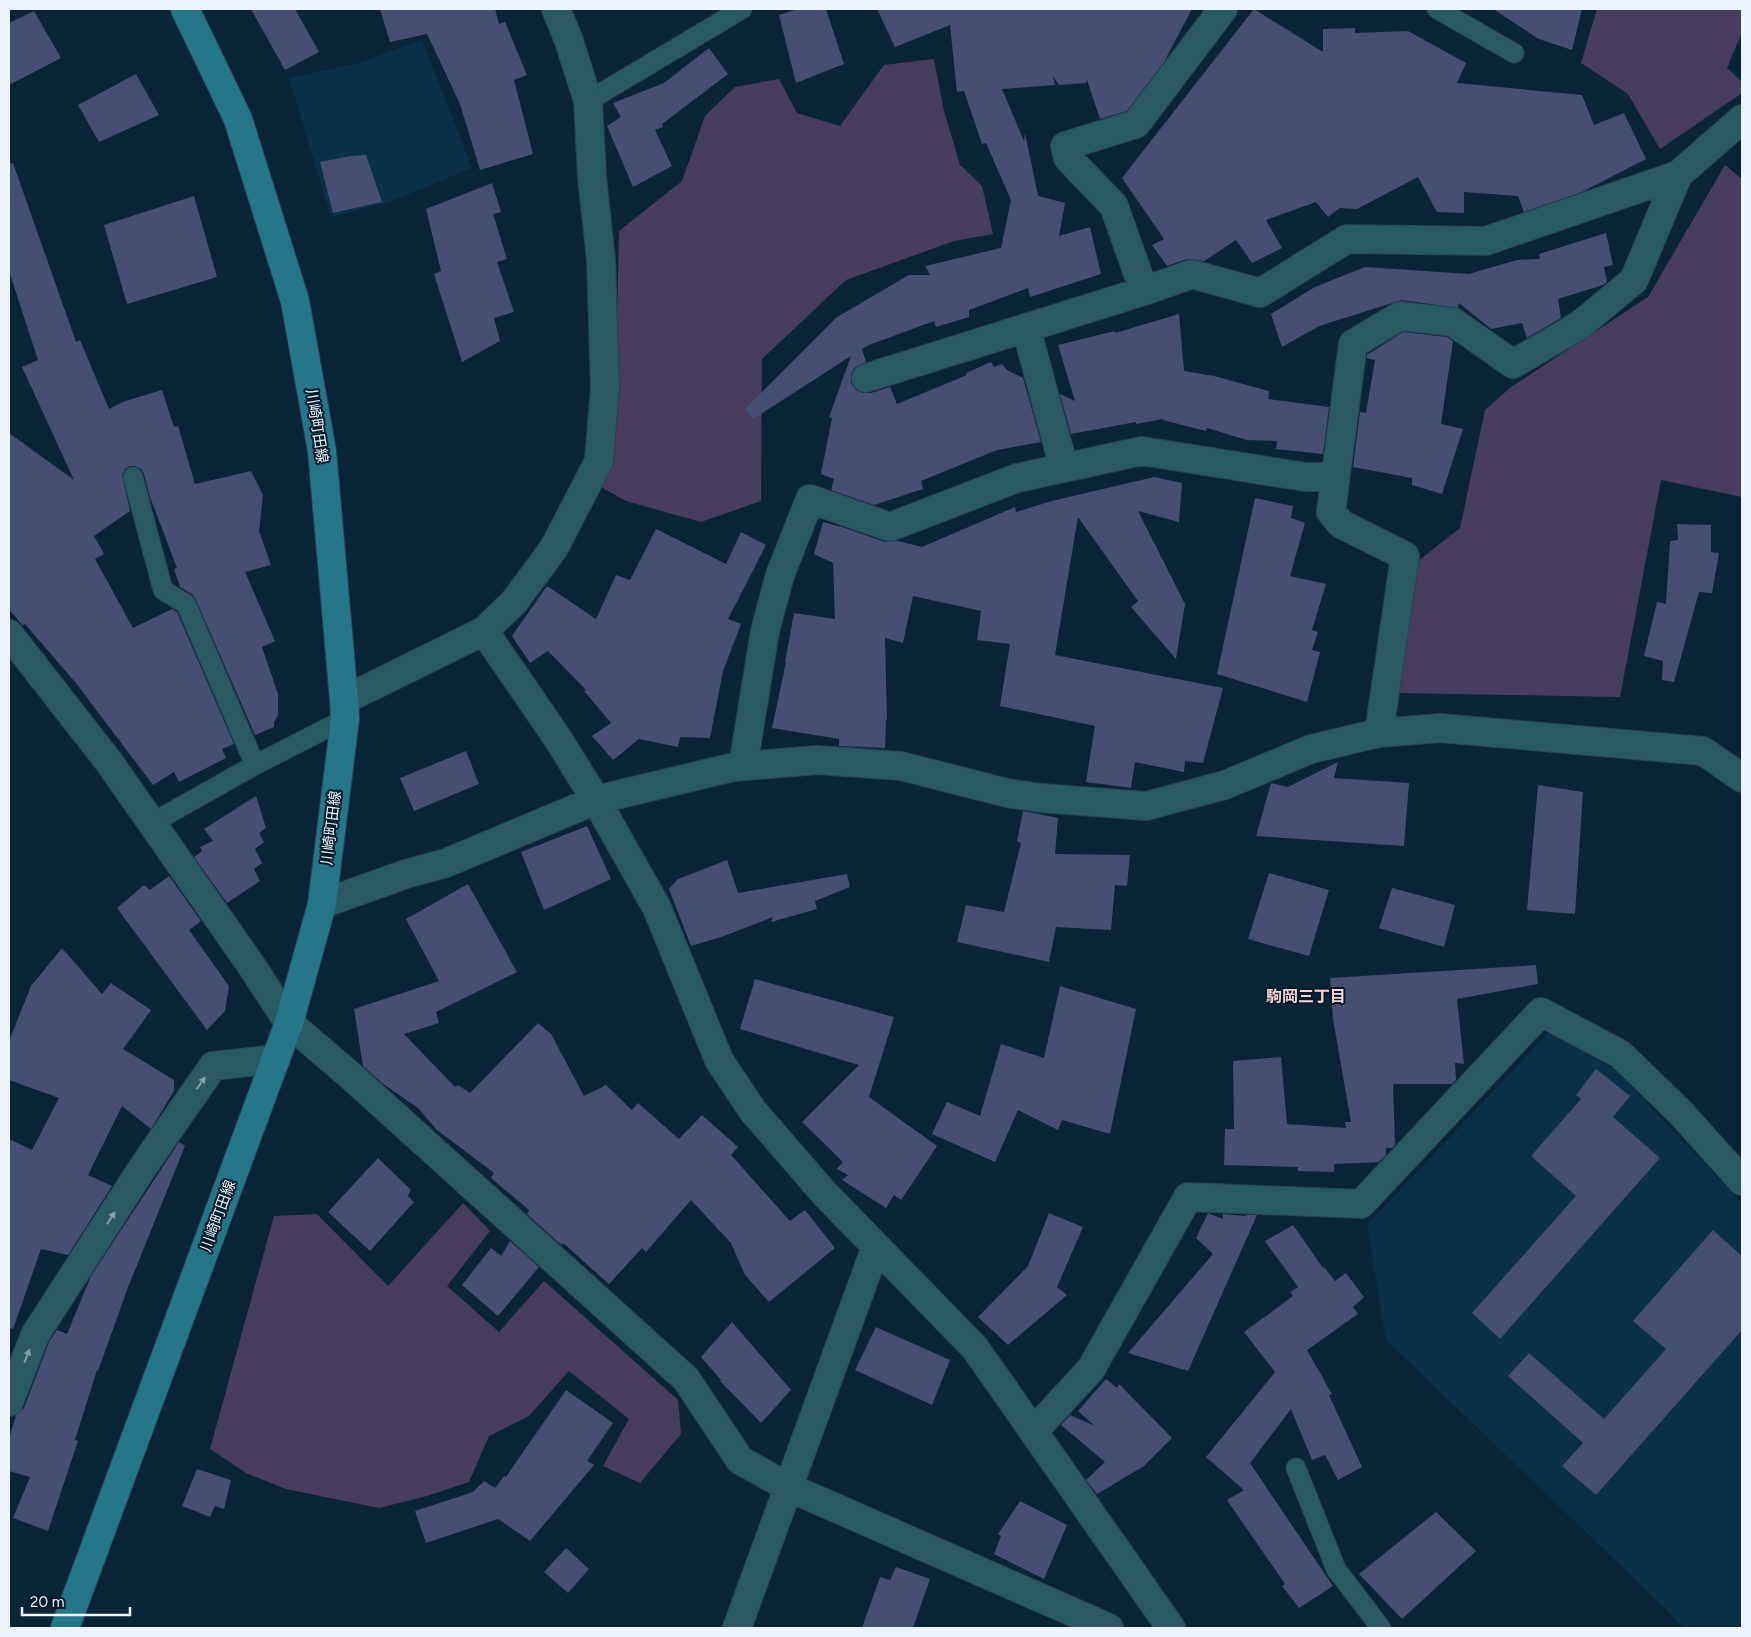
<svg xmlns="http://www.w3.org/2000/svg" width="1751" height="1637" font-family="Figtree,'Noto Sans JP',sans-serif">
	<style>
		.built { fill: #0b2f46 }
		.green { fill: #483d5f }
		.building { fill: #444f71 }
		.lines { fill: none; stroke-linecap: round; stroke-linejoin: round }
		.service-casing { stroke: #294153; stroke-width: 21 }
		.minor-casing { stroke: #294153; stroke-width: 30 }
		.secondary-casing { stroke: #294153; stroke-width: 30 }
		.service { stroke: #2b5963; stroke-width: 19 }
		.minor { stroke: #2b5963; stroke-width: 28 }
		.secondary { stroke: #257788; stroke-width: 28 }
		.oneway { fill: #829fa8 }
		.labels { text-anchor: middle; dominant-baseline: central; stroke-width: 4; stroke-linejoin: round; paint-order: stroke }
		.street-label { font-size: 15px; fill: #ecf5fd; stroke: #011b2d }
		.neighbourhood-label { font-size: 16px; font-weight: bold; fill: #f8d4d2; stroke: #011b2d }
	</style>
	<rect width="100%" height="100%" fill="#092437"/>
	<path class="built" d="M422,40L472,168L389,202L331,217L289,78L355,64Z
		M1550,1031L1615,1070L1742,1203V1628H1684L1666,1609L1386,1340L1367,1225Z"/>
	<path class="green" d="M1597,9H1742V32L1727,68L1742,82V93L1660,149L1628,94L1581,63Z
		M934,59L944,111L960,165L982,186L993,234L954,241L846,280L762,359L761,501L701,522L626,501L599,486L614,459L619,231L682,181L705,116L735,87L779,79L797,113L840,126L884,65Z
		M1725,165L1742,179V497L1661,480L1620,697L1397,693L1418,561L1460,528L1485,410L1511,387L1648,297Z
		M463,1203L490,1231L447,1286L499,1332L544,1281L678,1400L681,1434L640,1483L603,1466L629,1419L569,1371L529,1416L489,1436L469,1482L427,1496L379,1508L286,1489L246,1473L210,1449L274,1216L317,1214L388,1286Z"/>
	<path class="building" d="M251,9H295L319,52L285,70Z
		M380,9H495L499,24L505,22L527,75L514,80L533,154L480,170L460,104L427,34L390,42Z
		M798,9H826L844,64L796,83L779,15Z
		M877,9H1192L1164,62L1127,111L1100,119L1087,80L1086,83L1059,85L1053,76L1055,85L1002,89L1024,141L1025,133L1038,196L1065,203L1059,236L1090,227L1101,274L1030,297L1028,288L969,310V317L936,327L934,321L869,345L862,349L866,362L854,368L851,375V383L856,390L863,393H871L890,387L897,404L967,375L966,373L991,362L994,367L1002,364L1007,370L1023,378L1041,442L997,450L921,481L923,489L874,505L831,490L834,479L821,474L832,418L829,417L851,356L753,419L745,409L837,317L909,275H930L925,266L1001,248L1011,200L986,143L982,144L964,91L957,92L950,25L895,47Z
		M1254,9L1323,52V29L1355,28V33L1408,31L1466,63L1457,83L1582,95L1594,125L1624,113L1646,159L1582,192L1524,212L1518,196L1464,192V213L1437,212L1418,177L1357,209L1340,208L1328,217L1316,202L1266,220L1282,248L1252,263L1236,240L1204,261L1187,259L1167,266L1152,245L1164,239L1122,178Z
		M1493,9H1582L1572,50L1539,39Z
		M34,11L61,58L9,85V23Z
		M709,48L728,74L662,124L663,127L655,130L672,166L633,187L607,126L621,117L613,103L664,83Z
		M136,74L159,115L99,142L78,105Z
		M366,155L382,202L333,213L320,162L351,156Z
		M13,163L76,342L80,340L109,409L125,401L162,390L174,427L178,426L195,484L251,471L263,495L259,531L271,565L245,572L275,641L262,647L278,694V715L274,722V727L255,735L196,600L192,594L180,587L174,569L177,568L150,497L144,474L141,469L135,466H130L125,469L122,475L130,511L94,536L104,554L95,559L133,628L172,609L177,612L234,744L222,749L226,758L179,782L174,772L153,785L75,682L25,624L22,625L9,609V433L74,480L22,367L38,360L9,271V164Z
		M492,183L501,212L493,214L507,259L497,262L514,312L494,318L500,341L462,362L434,274L441,271L426,209Z
		M194,196L217,277L127,304L104,225Z
		M1606,233L1613,265L1604,267L1607,282L1603,285L1558,299L1561,318L1527,338L1522,323L1491,329L1459,303L1458,308L1402,300L1319,326L1282,347L1271,314L1315,287L1365,267L1469,274L1517,260L1540,259L1539,254Z
		M1179,314L1184,371L1214,376L1269,391L1268,399L1329,407L1323,454L1276,449L1277,441L1247,440L1207,428L1206,431L1163,420V419L1136,424V422L1071,434L1060,394L1075,401L1058,345L1115,331V333Z
		M1403,332L1447,337L1453,341L1441,424L1463,429L1442,494L1412,485V478L1353,467L1360,412L1366,413L1375,360L1367,358V355Z
		M1154,477L1182,483L1179,522L1138,511L1185,604L1176,659L1131,607L1138,601L1078,517L1055,655L1223,688L1203,763L1185,761L1184,772L1135,762L1131,788L1086,782L1095,726L1000,706L1010,644L977,640L981,611L913,596L903,643L885,638L887,720L886,719L885,748L839,746V739L772,728L786,662H785L794,613L835,619L833,563L814,554L823,522L842,527L885,542L898,541L922,547L1015,507L1016,512L1052,501Z
		M1255,498L1293,506L1291,518L1305,523L1290,576L1326,584L1312,630L1318,632L1312,650L1320,652L1307,702L1217,674Z
		M1677,524L1711,525V552L1719,553L1712,593L1699,592L1674,682L1662,680L1663,661L1644,656L1657,602L1666,604L1670,541L1678,540Z
		M656,529L726,564L741,532L766,545L728,619L741,624L723,671L710,738L680,737L678,747L639,739L613,760L592,736L611,723L584,691L586,690L548,651L530,663L512,636L547,586L596,619L616,575L630,580Z
		M466,751L479,784L414,811L400,778Z
		M1338,762L1334,778L1409,783L1404,846L1256,836L1271,783L1288,787Z
		M1538,785L1583,792L1575,914L1527,910Z
		M256,796L266,828L259,833L264,842L255,849L262,863L254,869L260,881L227,903L194,857L202,851L200,847L213,841L204,829Z
		M1023,811L1058,818L1055,854L1130,855L1127,886L1115,885L1111,930L1056,927L1049,962L957,942L966,905L1004,912L1021,843L1017,841Z
		M587,826L611,879L544,910L521,852Z
		M727,860L738,893L847,874L850,887L815,901L817,909L771,922L773,917L724,936L691,946L669,889L678,879Z
		M1269,873L1329,890L1309,956L1248,939Z
		M169,876L201,921L189,930L229,986L225,1011L207,1030L117,908L144,885L150,890Z
		M468,884L517,972L436,1012L439,1023L404,1034L455,1087L458,1085L470,1093L538,1023L551,1034L584,1096L606,1085L632,1110L638,1103L679,1139L702,1115L738,1147L731,1155L790,1221L805,1210L835,1248L769,1302L745,1275L731,1243L691,1200L646,1252L642,1248L609,1284L563,1243L562,1245L559,1243L527,1214L529,1210L491,1178L494,1173L437,1130L418,1108L382,1083L363,1066L354,1009L439,981L406,919Z
		M1392,888L1455,905L1444,947L1379,928Z
		M62,948L102,994L111,983L151,1010L123,1049L174,1080V1091L151,1129L122,1106L88,1175L112,1186L68,1255L41,1249L13,1329L9,1328V1139L32,1150L59,1098L9,1080V1041L31,986Z
		M1536,965L1538,984L1457,999L1464,1064L1455,1063L1456,1080L1452,1084H1393L1395,1145L1392,1148H1386V1155L1379,1162L1334,1164V1172L1298,1171V1167L1224,1165L1225,1129H1234L1233,1061L1281,1057L1287,1124L1346,1128L1345,1122H1351L1333,1019L1330,978Z
		M755,979L894,1017L869,1097L937,1146L901,1200L894,1195L886,1208L842,1180L848,1175L837,1169L843,1162L802,1122L859,1065L740,1029Z
		M1060,986L1136,1009L1110,1134L1062,1120L1058,1130L1018,1110L995,1162L932,1134L947,1102L980,1116L1001,1044L1044,1058Z
		M1596,1069L1630,1096L1613,1117L1660,1158L1500,1339L1472,1313L1576,1196L1531,1156L1581,1099L1576,1095Z
		M179,1142L185,1146L127,1290L98,1371L97,1370L75,1440L78,1441L48,1531L13,1518L30,1477L9,1471V1439L16,1415L24,1408L49,1342L57,1330L67,1334L91,1276Z
		M378,1158L411,1190L408,1196L414,1202L370,1251L328,1212Z
		M1049,1213L1083,1227L1057,1287L1067,1295L1008,1345L978,1317L1028,1266Z
		M1208,1213L1223,1219V1214L1245,1216L1247,1215H1257L1188,1371L1128,1353L1213,1254L1196,1238Z
		M1293,1225L1323,1268L1324,1267L1335,1281L1346,1273L1364,1297L1353,1307L1358,1314L1307,1350L1332,1394L1329,1395L1362,1467L1338,1480L1325,1455L1312,1460L1291,1409L1250,1463L1333,1586L1299,1608L1282,1586L1285,1584L1227,1500L1244,1490L1206,1457L1275,1372L1244,1332L1293,1296L1290,1292L1298,1287L1265,1241Z
		M1713,1230L1742,1256V1330L1596,1495L1562,1466L1583,1443L1508,1376L1529,1353L1604,1419L1666,1349L1633,1321Z
		M510,1241L539,1267L498,1316L462,1285L491,1248L501,1256Z
		M732,1322L791,1390L761,1423L720,1381L721,1380L701,1357Z
		M876,1327L950,1360L932,1405L855,1370Z
		M1106,1379L1117,1388L1119,1384L1172,1438L1144,1466L1097,1494L1086,1480L1105,1462L1061,1425L1070,1415L1095,1426L1078,1411Z
		M566,1390L613,1423L587,1461L594,1465L530,1541L498,1519L426,1543L415,1511L473,1492L484,1481L495,1488L504,1476L506,1477Z
		M197,1469L231,1480L224,1509L215,1506L210,1517L182,1506Z
		M1020,1501L1067,1525L1044,1579L994,1554L1001,1536L998,1534Z
		M1436,1512L1476,1551L1402,1619L1359,1574Z
		M566,1548L589,1569L568,1593L544,1572Z
		M896,1567L930,1579L913,1628H862L880,1577L890,1580Z"/>
	<g class="lines">
		<defs>
			<path id="service" d="M1437,9L1514,53
				M588,101L742,9
				M133,477L163,590L186,604L255,765
				M152,823L255,765L345,719
				M1296,1468L1336,1569L1381,1628"/>
			<path id="minor" d="M1144,291L1114,206L1068,158L1065,146L1136,124L1223,9
				M1026,328L1064,468
				M866,378L1144,291L1192,274L1260,293L1347,239L1486,241L1678,175
				M484,631L514,602L554,548L599,461L605,387L601,260L592,177L588,101L569,41L556,9
				M9,634L109,762L251,965L289,1023L352,1077L686,1379L740,1460L788,1487L1109,1628
				M344,700L484,631L558,739L596,800L657,908L719,1060L753,1111L824,1193L975,1348L1171,1628
				M1379,733L1405,556L1341,524L1331,512L1353,344L1400,316L1453,322L1513,364L1580,325L1634,280L1678,175L1742,119
				M743,766L765,631L780,575L810,499L890,527L1017,478L1142,451L1305,477H1335
				M322,904L406,874L446,863L596,800L734,767L817,760L901,766L1007,793L1041,798L1146,806L1225,785L1311,749L1379,733L1440,728L1703,751L1742,778
				M9,1402L35,1335L143,1167L213,1066L276,1059
				M1034,1431L1091,1369L1188,1197L1361,1204L1541,1012L1620,1054L1680,1112L1742,1181
				M737,1628L876,1247"/>
			<path id="secondary" d="M65,1628L289,1023L322,904L345,719L344,700L322,451L295,301L238,119L185,9"/>
		</defs>
		<use href="#service" class="service-casing"/>
		<use href="#minor" class="minor-casing"/>
		<use href="#secondary" class="secondary-casing"/>
		<use href="#service" class="service"/>
		<use href="#minor" class="minor"/>
		<use href="#secondary" class="secondary"/>
	</g>
	<defs><path id="oneway-solid" d="M-6-.8H1V-3.2L6.5 0L1 3.2V.8H-6Z" transform="scale(1.25)"/></defs>
	<g class="oneway">
		<use href="#oneway-solid" transform="translate(201 1083) rotate(-55)"/>
		<use href="#oneway-solid" transform="translate(111 1218) rotate(-57)"/>
		<use href="#oneway-solid" transform="translate(27 1356) rotate(-68)"/>
	</g>
	<g class="labels">
		<g class="street-label">
			<text transform="translate(317 426) rotate(81)">川崎町田線</text>
			<text transform="translate(331 828) rotate(-83)">川崎町田線</text>
			<text transform="translate(218 1216) rotate(-70)">川崎町田線</text>
		</g>
		<g class="neighbourhood-label">
			<text x="1306" y="996">駒岡三丁目</text>
		</g>
	</g>
	<rect width="1751" height="1637" fill="none" stroke="#ecf5fd" stroke-width="20"/>
	<path d="M22 1607v8h108v-8" fill="none" stroke="#ecf5fd" stroke-width="2.5"/>
	<text x="30" y="1607" font-size="15" fill="#ecf5fd" stroke="#011b2d" stroke-width="4" paint-order="stroke">20 m</text>
</svg>
